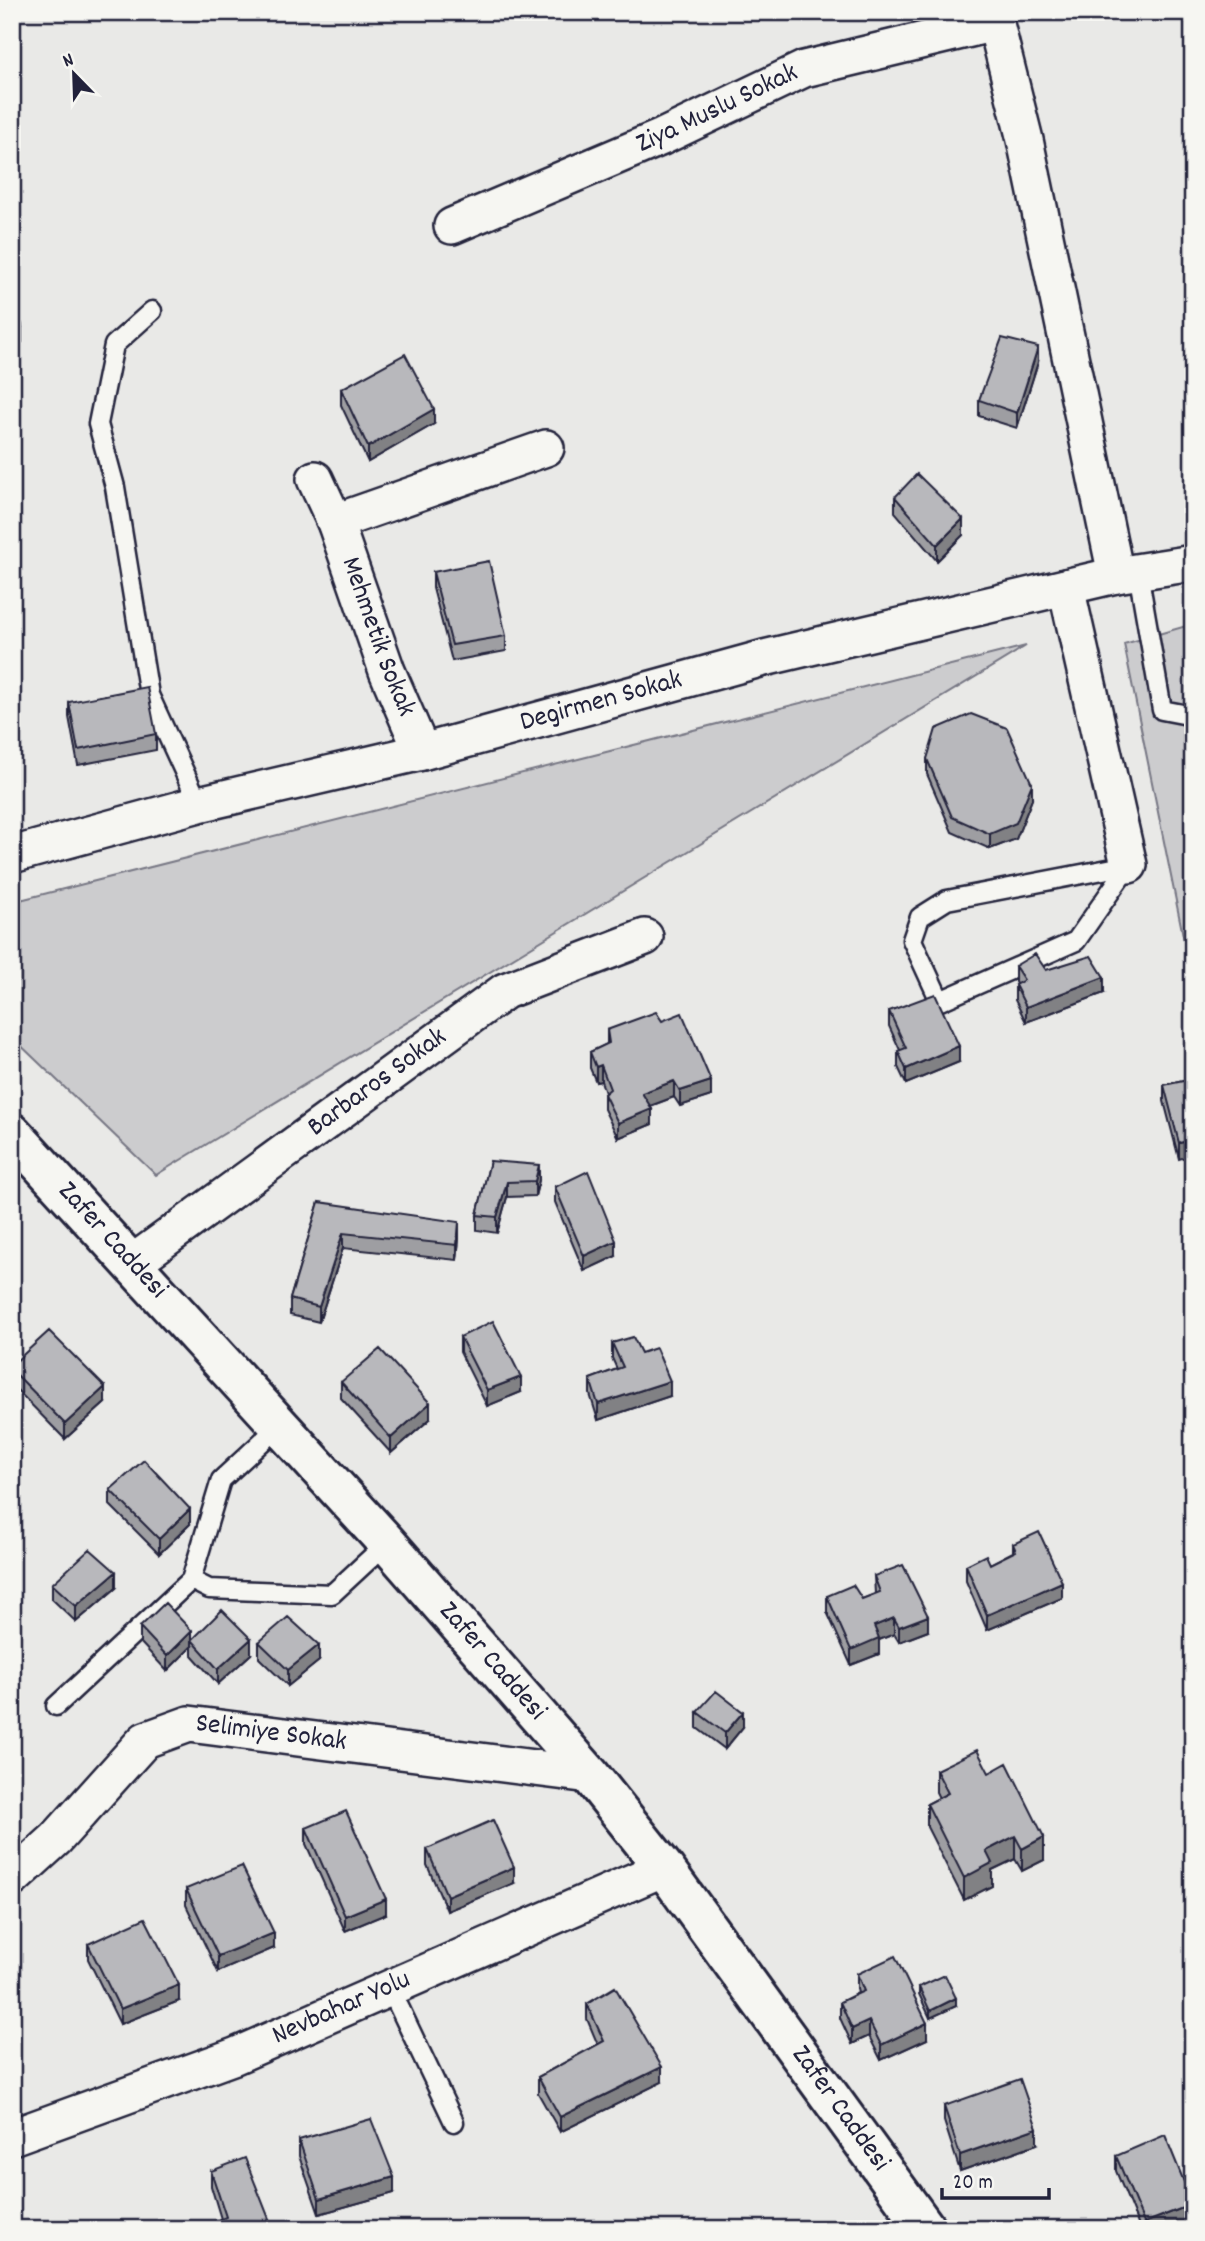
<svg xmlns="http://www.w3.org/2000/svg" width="1205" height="2241" font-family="Dekko,sans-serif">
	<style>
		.green { fill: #ccccce; stroke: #777784; stroke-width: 2 }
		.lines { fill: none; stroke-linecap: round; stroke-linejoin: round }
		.lane-casing { stroke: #22223b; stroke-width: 23 }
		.street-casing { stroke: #22223b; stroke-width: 40 }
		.secondary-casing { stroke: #22223b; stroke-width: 44 }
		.lane { stroke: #f6f6f2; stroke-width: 18 }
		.street { stroke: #f6f6f2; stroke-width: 35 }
		.secondary { stroke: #f6f6f2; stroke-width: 38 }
		.wall { fill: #9e9ea2; stroke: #22223b; stroke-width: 2 }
		.shaded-wall { fill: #818184; stroke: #22223b; stroke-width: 2 }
		.building { fill: #b8b8bc; stroke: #22223b; stroke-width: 2 }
		.labels { text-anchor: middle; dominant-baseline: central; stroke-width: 7; stroke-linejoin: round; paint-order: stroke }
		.street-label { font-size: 28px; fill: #22223b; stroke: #f6f6f2 }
	</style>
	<rect width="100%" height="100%" fill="#e9e9e7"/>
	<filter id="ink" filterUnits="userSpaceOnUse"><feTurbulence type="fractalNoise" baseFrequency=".0143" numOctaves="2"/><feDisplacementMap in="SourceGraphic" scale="14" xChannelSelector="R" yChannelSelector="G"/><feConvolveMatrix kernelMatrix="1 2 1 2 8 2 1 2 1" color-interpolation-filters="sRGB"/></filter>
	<g filter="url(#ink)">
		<path class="green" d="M1193,624V985L1124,644Z
			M1026,646L156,1175L12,1037V902Z"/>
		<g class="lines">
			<defs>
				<path id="lane" d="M152,311L114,345L98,424L115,487L149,695L199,804
					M1138,572L1162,710L1193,716
					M1129,865L1076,941L940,1001L912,940L920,917L947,900Z
					M191,1580L209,1589L332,1594L387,1543
					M56,1706L191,1580L221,1480L280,1425
					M390,1988L454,2122"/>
				<g id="street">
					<path d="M993,12L1025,140L1116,575"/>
					<path id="s1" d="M452,226L662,137L804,69L995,23"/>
					<path id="s2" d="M315,479L335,522L387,671L422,752"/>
					<path d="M335,522L546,448"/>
					<path d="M1066,587L1129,865"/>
					<path id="s3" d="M12,855L199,804L422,752L764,658L1116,575L1193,563"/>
					<path id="s4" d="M131,1264L505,991L645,937"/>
					<path id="s5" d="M12,1879L56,1839L145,1740L189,1724L590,1775"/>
					<path id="s6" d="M12,2137L235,2056L664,1868"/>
				</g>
				<g id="secondary">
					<path id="s7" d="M12,1133L387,1543L590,1775L664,1868L926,2229"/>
				</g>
			</defs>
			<use href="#lane" class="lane-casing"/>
			<use href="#street" class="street-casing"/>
			<use href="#secondary" class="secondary-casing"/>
			<use href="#lane" class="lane"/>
			<use href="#street" class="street"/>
			<use href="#secondary" class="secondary"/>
		</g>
		<path class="wall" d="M12,277L22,327V342L12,343Z
			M1038,362L1017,428L979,416V400Z
			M341,389L434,424L368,462L341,405Z
			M895,497L963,535L937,561L895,512Z
			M433,572L506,636V651L452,661L433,588Z
			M69,702L156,734V750L78,765L69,717Z
			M927,759L1032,799L1016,839L990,849L952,832L927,774Z
			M1015,966L1046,970L1104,993L1026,1022L1015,1000V985L1016,984L1015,982Z
			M889,1011L959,1062L906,1084L898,1067V1051L900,1050L889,1026Z
			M607,1030L711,1096L680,1106L674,1097L650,1106L652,1124L618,1138L604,1109V1094L605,1093L601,1081L596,1082L590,1068V1052L607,1044Z
			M1193,1079L1179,1159L1164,1101V1085Z
			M490,1161L539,1180L535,1196L507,1197L497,1233L477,1230V1215Z
			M555,1187L616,1256L584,1271L555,1202Z
			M319,1202L459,1238L457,1260L343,1248L319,1322L290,1315V1299Z
			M460,1337L521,1392L487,1406L460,1352Z
			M612,1343L641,1353L670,1396L598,1420L590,1394V1379L617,1369L612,1358Z
			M12,1365L105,1403L65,1439L12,1385Z
			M341,1382L430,1419L391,1453L341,1398Z
			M110,1490L190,1524L159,1554L110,1505Z
			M1013,1544L1062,1598L987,1630L966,1581V1565L990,1564L1013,1552Z
			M874,1576L928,1631L899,1642L894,1634L879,1640V1654L851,1665L827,1612V1596L862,1599L875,1594Z
			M52,1584L116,1588L76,1622L52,1599Z
			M140,1627L192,1646L167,1671L140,1642Z
			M192,1640L251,1654L218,1684L192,1655Z
			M259,1642L319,1661L288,1686L259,1658Z
			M697,1712L743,1727L725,1749L697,1728Z
			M936,1770L989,1773L1044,1860L1022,1871L1015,1859L992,1870V1886L964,1900L927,1827V1804L939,1798L936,1792Z
			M306,1828L386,1914L345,1931L306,1844Z
			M427,1849L514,1883L447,1911L427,1865Z
			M186,1889L274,1948L218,1972L186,1905Z
			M88,1944L179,2001L120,2024L88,1959Z
			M857,1974L927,2039L881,2060L869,2036L852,2044L840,2018V2002L858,1993L857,1989Z
			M919,1987L956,2006L930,2018L919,1994Z
			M587,2004L662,2082L560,2132L538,2093V2077L598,2045L587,2019Z
			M944,2106L1037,2144L960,2171L944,2121Z
			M299,2140L394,2193L319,2214L299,2156Z
			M1116,2156L1193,2202V2219L1168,2229H1140L1116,2171Z
			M211,2171L273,2229L221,2219L211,2186Z"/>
		<path class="shaded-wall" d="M1038,347V362L1017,428V413Z
			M434,409V424L368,462V447Z
			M963,519V535L937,561V545Z
			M1032,784V799L1016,839L990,849V834Z
			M1104,977V993L1026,1022V1007Z
			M959,1046V1062L906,1084V1069Z
			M601,1065V1081L596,1082V1067Z
			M674,1081V1097L642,1109V1093Z
			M711,1081V1096L680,1106V1091Z
			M652,1109V1124L618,1138V1123Z
			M1193,1140V1155L1179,1159V1143Z
			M539,1165V1180L535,1196V1181Z
			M507,1182V1197L497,1233V1217Z
			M459,1222V1238L457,1260V1245Z
			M343,1233V1248L319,1322V1307Z
			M616,1241V1256L584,1271V1256Z
			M521,1377V1392L487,1406V1390Z
			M670,1381V1396L598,1420V1404Z
			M105,1387V1403L65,1439V1424Z
			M430,1403V1419L391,1453V1438Z
			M190,1509V1524L159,1554V1539Z
			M116,1572V1588L76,1622V1606Z
			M1062,1582V1598L987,1630V1615Z
			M928,1616V1631L899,1642V1627Z
			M894,1618V1634L879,1640V1654L851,1665V1650L874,1626Z
			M192,1631V1646L167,1671V1656Z
			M251,1639V1654L218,1684V1669Z
			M319,1645V1661L288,1686V1670Z
			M743,1712V1727L725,1749V1733Z
			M1015,1836V1859L992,1870V1886L964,1900V1878L986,1851Z
			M1044,1837V1860L1022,1871V1849Z
			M514,1867V1883L447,1911V1896Z
			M386,1899V1914L345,1931V1916Z
			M274,1933V1948L218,1972V1956Z
			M179,1985V2001L120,2024V2009Z
			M956,1998V2006L930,2018V2011Z
			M869,2021V2036L852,2044V2029Z
			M927,2023V2039L881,2060V2045Z
			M662,2067V2082L560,2132V2117Z
			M1037,2128V2144L960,2171V2155Z
			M394,2177V2193L319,2214V2199Z
			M1193,2204V2219L1168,2229H1144V2223Z"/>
		<path class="building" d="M12,277L22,327L12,328Z
			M1002,338L1038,347L1017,413L979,400Z
			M405,354L434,409L368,447L341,389Z
			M917,474L963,519L937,545L895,497Z
			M489,561L506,636L452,645L433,572Z
			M147,687L156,734L78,750L69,702Z
			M971,714L1007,728L1032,784L1016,823L990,834L952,817L927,759L936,729Z
			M1035,954L1046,970L1091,956L1104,977L1026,1007L1015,985L1024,980L1015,966Z
			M935,994L959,1046L906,1069L898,1051L906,1048L889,1011Z
			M656,1012L662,1021L682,1013L711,1081L680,1091L674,1081L642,1093L652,1109L618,1123L604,1094L610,1089L601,1065L596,1067L590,1052L609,1043L607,1030Z
			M1193,1079V1140L1179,1143L1164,1085Z
			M490,1161L539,1165L535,1181L507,1182L497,1217L477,1215Z
			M588,1171L616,1241L584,1256L555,1187Z
			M319,1202L459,1222L457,1245L343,1233L319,1307L290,1299Z
			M493,1321L521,1377L487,1390L460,1337Z
			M49,1331L105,1387L65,1424L12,1370V1365Z
			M633,1337L641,1353L656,1348L670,1381L598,1404L590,1379L623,1367L612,1343Z
			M380,1349L430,1403L391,1438L341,1382Z
			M144,1460L190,1509L159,1539L110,1490Z
			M1039,1532L1062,1582L987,1615L966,1565L986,1555L990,1564L1016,1551L1013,1544Z
			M90,1549L116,1572L76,1606L52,1584Z
			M903,1565L928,1616L899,1627L894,1618L874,1626L879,1638L851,1650L827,1596L853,1585L862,1599L880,1592L874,1576Z
			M165,1603L192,1631L167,1656L140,1627Z
			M222,1610L251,1639L218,1669L192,1640Z
			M288,1617L319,1645L288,1670L259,1642Z
			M716,1691L743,1712L725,1733L697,1712Z
			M977,1750L989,1773L1007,1763L1044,1837L1022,1849L1015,1836L986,1851L992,1863L964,1878L927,1804L948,1793L936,1770Z
			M346,1811L386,1899L345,1916L306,1828Z
			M493,1820L514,1867L447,1896L427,1849Z
			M242,1866L274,1933L218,1956L186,1889Z
			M145,1918L179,1985L120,2009L88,1944Z
			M895,1956L927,2023L881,2045L869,2021L852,2029L840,2002L864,1991L857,1974Z
			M945,1975L956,1998L930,2011L919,1987Z
			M615,1987L662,2067L560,2117L538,2077L604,2041L587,2004Z
			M1020,2079L1037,2128L960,2155L944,2106Z
			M371,2119L394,2177L319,2199L299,2140Z
			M1165,2135L1193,2204L1144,2223L1116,2156Z
			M245,2158L273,2229H198L226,2217L211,2171Z"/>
	</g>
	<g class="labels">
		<g class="street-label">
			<text stroke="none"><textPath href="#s1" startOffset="290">Ziya Muslu Sokak</textPath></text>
			<text stroke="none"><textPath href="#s2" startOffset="170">Mehmetik Sokak</textPath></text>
			<text stroke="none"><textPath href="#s3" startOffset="609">Degirmen Sokak</textPath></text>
			<text stroke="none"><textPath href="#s4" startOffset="306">Barbaros Sokak</textPath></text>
			<text stroke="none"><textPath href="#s7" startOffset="147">Zafer Caddesi</textPath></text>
			<text stroke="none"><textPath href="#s7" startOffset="714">Zafer Caddesi</textPath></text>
			<text stroke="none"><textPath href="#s5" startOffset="322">Selimiye Sokak</textPath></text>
			<text stroke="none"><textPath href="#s6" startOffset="354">Nevbahar Yolu</textPath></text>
			<text stroke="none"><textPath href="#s7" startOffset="1281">Zafer Caddesi</textPath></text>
		</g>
	</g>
	<rect width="1205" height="2241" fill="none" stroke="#f6f6f2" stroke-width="42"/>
	<rect x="21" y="21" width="1163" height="2199" fill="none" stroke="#22223b" stroke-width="2.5" filter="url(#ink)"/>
	<g transform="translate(74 74) rotate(337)" stroke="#f6f6f2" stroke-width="5" paint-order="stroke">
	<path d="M0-5L12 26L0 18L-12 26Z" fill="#22223b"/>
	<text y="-10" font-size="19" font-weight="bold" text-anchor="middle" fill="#22223b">N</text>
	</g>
	<path d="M942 2188v10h107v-10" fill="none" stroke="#22223b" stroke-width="3.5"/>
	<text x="953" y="2188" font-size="21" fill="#22223b" stroke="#f6f6f2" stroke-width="5" paint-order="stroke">20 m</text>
</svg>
